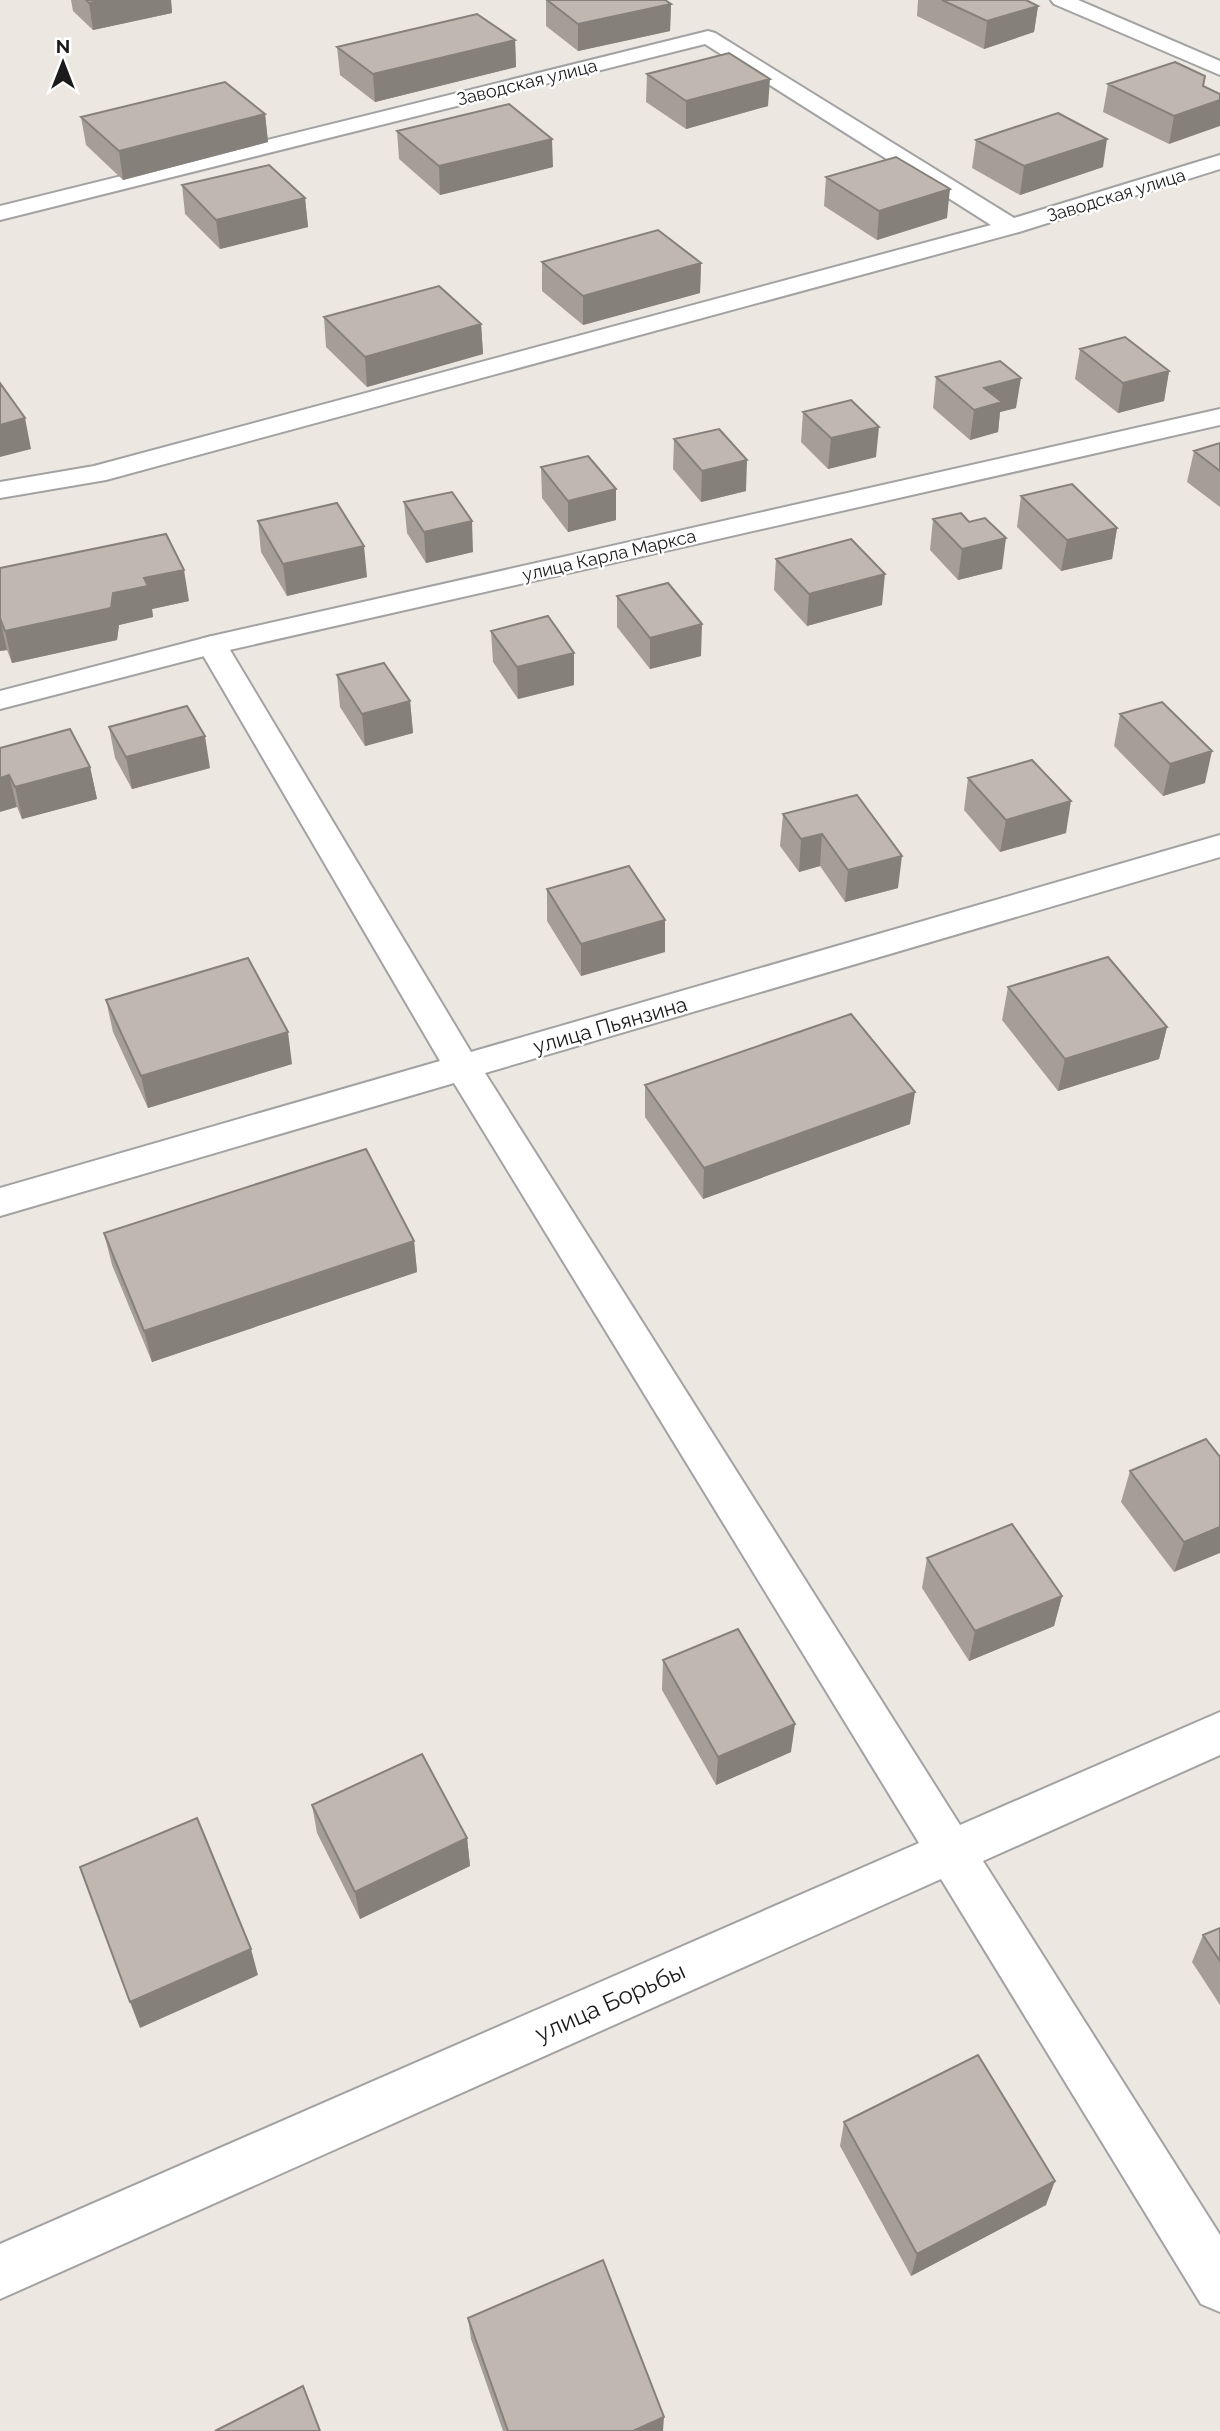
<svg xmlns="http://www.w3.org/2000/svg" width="1220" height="2431" font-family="Raleway,sans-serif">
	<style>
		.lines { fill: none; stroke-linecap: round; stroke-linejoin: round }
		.minor-casing { stroke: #a2a2a2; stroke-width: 4 }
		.tertiary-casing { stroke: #a2a2a2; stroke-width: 4 }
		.minor { fill: #fff; fill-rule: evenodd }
		.tertiary { fill: #fff; fill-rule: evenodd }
		.wall { fill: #a59d97 }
		.shaded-wall { fill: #86807b }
		.building { fill: #c0b7b0; stroke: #86807b; stroke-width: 2 }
		.labels { text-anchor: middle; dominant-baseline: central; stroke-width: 5; stroke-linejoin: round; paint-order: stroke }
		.far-street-label { font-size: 18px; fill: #1b1b1b; stroke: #fff }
		.street-label { font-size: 21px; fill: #1b1b1b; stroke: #fff }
		.near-street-label { font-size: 24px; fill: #1b1b1b; stroke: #fff }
	</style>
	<rect width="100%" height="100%" fill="#ece8e1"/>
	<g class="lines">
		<defs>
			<path id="minor" d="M1051,0H1078L1220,61V75L1054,4Z
				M708,31L715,33L1014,218L1220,155V169L1019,232L106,480L0,498V482L94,466L991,225L705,44L0,220V206Z
				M212,636L223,639L227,645L471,1052L1220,835V857L485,1073L960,1825L1220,1712V1755L983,1861L1220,2235V2312L1201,2304L941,1879L0,2299V2244L919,1843L454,1083L0,1216V1188L440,1061L197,645L201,639Z"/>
			<path id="tertiary" d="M1220,409V425L216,653L0,709V691L212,636Z"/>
		</defs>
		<use href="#minor" class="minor-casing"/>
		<use href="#tertiary" class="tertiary-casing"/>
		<use href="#minor" class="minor"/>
		<use href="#tertiary" class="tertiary"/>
	</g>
	<path class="wall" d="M71,0H171L172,13L93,30L73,11Z
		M546,0H665L671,4L670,31L578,51L546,26Z
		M918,0H1026L1038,6L1034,32L984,49L917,16Z
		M515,40L516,67L375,102L340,75L337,47Z
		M647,74L768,106L686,129L646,102Z
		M1108,84L1203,86L1169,144L1103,112Z
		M265,114L268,142L123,180L86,145L81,117Z
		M397,131L553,167L440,195L399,159Z
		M976,140L1103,167L1020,195L972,168Z
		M826,177L947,218L877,240L824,206Z
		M182,185L305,198L308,227L220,249L185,214Z
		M542,262L701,263L700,293L583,325L542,291Z
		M324,317L481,324L483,354L367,387L326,347Z
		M1080,349L1169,371L1164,401L1118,413L1075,379Z
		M936,377L1016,408L1000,412L998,432L970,440L933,408Z
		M803,412L876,457L828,469L801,442Z
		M674,439L746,491L701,502L673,469Z
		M1220,443V507L1187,482L1194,451Z
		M541,467L616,520L568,532L542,498Z
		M1021,496L1117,528L1112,559L1061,571L1017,527Z
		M404,502L473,552L426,563L407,533Z
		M933,519L1002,569L958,580L930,550Z
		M258,521L367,577L287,596L261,552Z
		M776,559L882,605L807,626L774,590Z
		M0,568L189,601L152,609L153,617L119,625L117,640L12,663L7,650L0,651Z
		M617,596L701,656L650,669L617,627Z
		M491,631L574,685L518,699L493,662Z
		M337,675L410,701L413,733L365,746L340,707Z
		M1120,714L1205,783L1163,796L1114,746Z
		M109,727L210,768L132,789L115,758Z
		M0,748L90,767L97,799L22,819L17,807Z
		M968,778L1066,833L1000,852L964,810Z
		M857,795L898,888L845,902L820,866L799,872L780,846L783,814Z
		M547,889L665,920V952L581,976L547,921Z
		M1008,987L1167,1027L1159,1059L1058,1091L1002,1020Z
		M106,1000L292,1064L148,1108L113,1032Z
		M645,1085L910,1124L703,1199L645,1117Z
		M104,1233L414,1241L417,1272L152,1362L112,1265Z
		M1220,1457L1174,1572L1121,1502L1130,1471Z
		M927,1558L1062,1596L1054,1626L969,1661L922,1588Z
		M663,1660L791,1752L716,1785L662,1690Z
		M312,1805L467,1838L470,1866L360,1919L317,1833Z
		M1220,1928V2005L1192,1962L1203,1935Z
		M844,2122L1046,2205L911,2276L840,2146Z
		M468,2318L663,2431H503L471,2339Z"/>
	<path class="shaded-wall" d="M102,0H171L172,13L93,30L89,3Z
		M671,4L670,31L578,51V24Z
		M1038,6L1034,32L984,49L987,21Z
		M515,40L516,67L375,102L373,74Z
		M770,79L768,106L686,129V101Z
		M1220,100V126L1169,144L1174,116Z
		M265,114L268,142L123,180L119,151Z
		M552,139L553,167L440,195L439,166Z
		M1107,139L1103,167L1020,195L1024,166Z
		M950,189L947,218L877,240L879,211Z
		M305,198L308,227L220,249L216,220Z
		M701,263L700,293L583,325V296Z
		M481,324L483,354L367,387L365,357Z
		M1169,371L1164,401L1118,413L1123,383Z
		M1021,378L1016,408L1000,412L998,432L970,440L974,410L984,388Z
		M25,418L31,449L0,457V425Z
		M879,427L876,457L828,469L831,438Z
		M747,460L746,491L701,502L702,471Z
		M616,489V520L568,532V501Z
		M472,521L473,552L426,563L424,532Z
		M1117,528L1112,559L1061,571L1067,540Z
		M1006,538L1002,569L958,580L962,549Z
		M364,546L367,577L287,596L283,564Z
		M184,570L189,601L152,609L153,617L119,625L117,640L12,663L5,631L113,593L144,578Z
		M885,574L882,605L807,626L809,594Z
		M0,618L7,650L0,651Z
		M702,624L701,656L650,669V638Z
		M574,653V685L518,699L517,667Z
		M410,701L413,733L365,746L362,714Z
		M205,736L210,768L132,789L126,757Z
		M1212,751L1205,783L1163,796L1170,764Z
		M90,767L97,799L22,819L15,787Z
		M9,775L17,807L0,812V778Z
		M1071,801L1066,833L1000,852L1006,820Z
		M822,834L820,866L799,872L801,839Z
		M902,856L898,888L845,902L848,870Z
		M665,920V952L581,976V944Z
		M1167,1027L1159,1059L1058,1091L1065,1059Z
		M288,1032L292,1064L148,1108L141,1076Z
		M915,1092L910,1124L703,1199L704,1168Z
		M414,1241L417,1272L152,1362L144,1331Z
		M1220,1527V1553L1174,1572L1184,1542Z
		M1062,1596L1054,1626L969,1661L975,1631Z
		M795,1724L791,1752L716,1785L718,1757Z
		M467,1838L470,1866L360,1919L355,1892Z
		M251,1949L258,1975L140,2028L130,2002Z
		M1055,2181L1046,2205L911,2276L917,2254Z
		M664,2417L663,2431H633Z"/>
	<path class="building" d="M86,0H102L89,3Z
		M547,0H665L671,4L578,24Z
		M942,0H1026L1038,6L987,21Z
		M477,14L515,40L373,74L337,47Z
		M729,53L770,79L686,101L647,74Z
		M1175,62L1205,76L1203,86L1220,94V100L1174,116L1108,84Z
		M225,82L265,114L119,151L81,117Z
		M509,104L552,139L439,166L397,131Z
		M1058,113L1107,139L1024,166L976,140Z
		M896,157L950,189L879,211L826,177Z
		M269,165L305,198L216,220L182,185Z
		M658,230L701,263L583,296L542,262Z
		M439,286L481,324L365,357L324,317Z
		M1125,337L1169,371L1123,383L1080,349Z
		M1000,361L1021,378L984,388L1002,402L974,410L936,377Z
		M0,383L25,418L0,425Z
		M851,400L879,427L831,438L803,412Z
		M719,429L747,460L702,471L674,439Z
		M1220,443V471L1194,451Z
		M588,456L616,489L568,501L541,467Z
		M1072,484L1117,528L1067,540L1021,496Z
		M452,492L472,521L424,532L404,502Z
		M337,503L364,546L283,564L258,521Z
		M961,513L969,522L985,518L1006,538L962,549L933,519Z
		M166,534L184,570L144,578L148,586L113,593L111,608L5,631L0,618V568Z
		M851,539L885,574L809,594L776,559Z
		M668,583L702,624L650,638L617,596Z
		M548,616L574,653L517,667L491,631Z
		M384,663L410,701L362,714L337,675Z
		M1162,702L1212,751L1170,764L1120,714Z
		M187,706L205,736L126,757L109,727Z
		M70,729L90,767L15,787L9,775L0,778V748Z
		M1032,760L1071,801L1006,820L968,778Z
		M857,795L902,856L848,870L822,834L801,839L783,814Z
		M629,866L665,920L581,944L547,889Z
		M1108,957L1167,1027L1065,1059L1008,987Z
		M248,958L288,1032L141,1076L106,1000Z
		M851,1014L915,1092L704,1168L645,1085Z
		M366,1149L414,1241L144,1331L104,1233Z
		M1206,1439L1220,1457V1527L1184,1542L1130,1471Z
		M1012,1524L1062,1596L975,1631L927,1558Z
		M738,1629L795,1724L718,1757L663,1660Z
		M422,1754L467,1838L355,1892L312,1805Z
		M197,1818L251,1949L130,2002L80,1867Z
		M1220,1928V1961L1203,1935Z
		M978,2055L1055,2181L917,2254L844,2122Z
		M603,2260L664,2417L633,2431H508L468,2318Z
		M303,2386L320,2431H215Z"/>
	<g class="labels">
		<g class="far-street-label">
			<text transform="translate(527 82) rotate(-14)">Заводская улица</text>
			<text transform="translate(1116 195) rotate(-17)">Заводская улица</text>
			<text transform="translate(609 555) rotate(-13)">улица Карла Маркса</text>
		</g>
		<g class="street-label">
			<text transform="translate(610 1025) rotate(-16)">улица Пьянзина</text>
		</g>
		<g class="near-street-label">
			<text transform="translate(610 2002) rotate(-24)">улица Борьбы</text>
		</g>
	</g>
	<g transform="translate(63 63)" stroke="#ffffff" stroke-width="5" paint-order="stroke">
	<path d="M0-5L12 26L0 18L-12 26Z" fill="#1b1b1b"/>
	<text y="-10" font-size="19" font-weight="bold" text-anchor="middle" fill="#1b1b1b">N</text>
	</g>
</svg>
